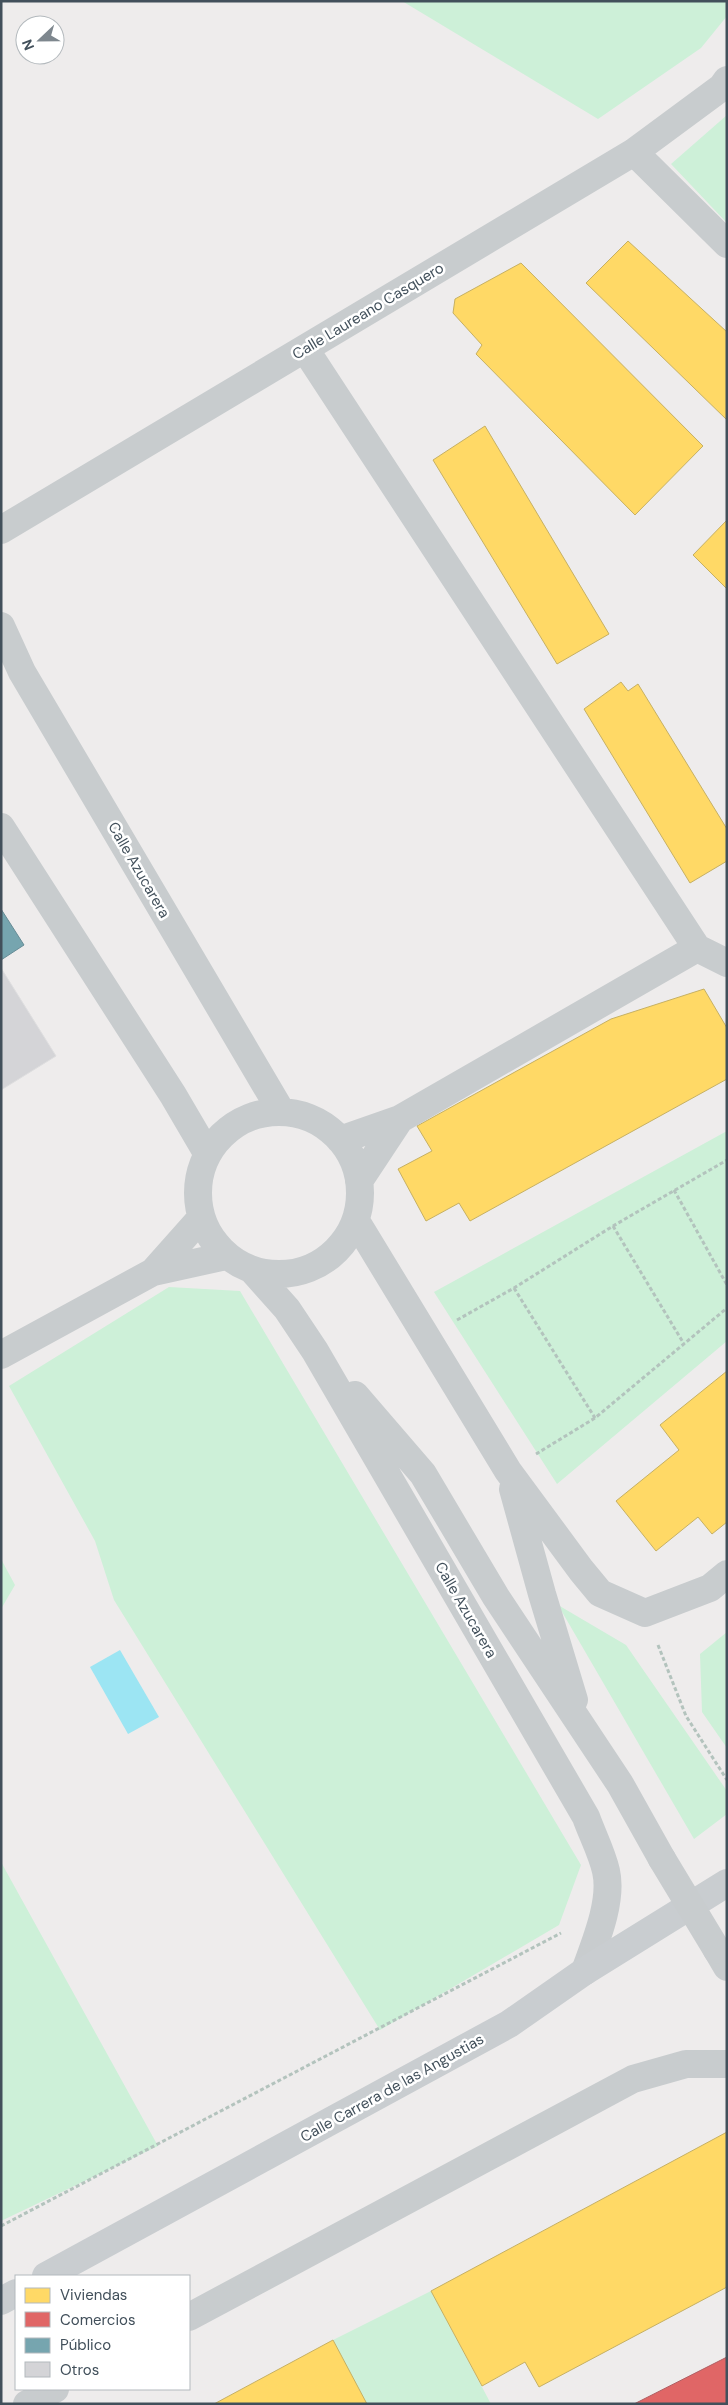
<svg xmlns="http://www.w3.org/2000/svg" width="728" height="2405" font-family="'DM Sans',sans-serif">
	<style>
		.green { fill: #cdf0d8 }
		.water { fill: #9ce5f3 }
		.homes { fill: #ffd966; stroke: #c6b063 }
		.shops { fill: #e06666; stroke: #b15f63 }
		.public { fill: #76a5af; stroke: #668c96 }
		.building { fill: #d4d4d7; stroke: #dededf }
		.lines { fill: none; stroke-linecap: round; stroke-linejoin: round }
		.path { stroke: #b3c3bd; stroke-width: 3; stroke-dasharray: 4 2.5; stroke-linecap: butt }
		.minor { stroke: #c8ccce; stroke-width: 28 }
		.secondary { stroke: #c9cdd0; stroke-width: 28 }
		.minor-bridge { stroke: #c8ccce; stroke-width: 28 }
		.labels { text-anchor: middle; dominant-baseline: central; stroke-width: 5; stroke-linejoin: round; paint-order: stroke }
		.street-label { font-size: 15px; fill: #42505b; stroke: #fff }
	</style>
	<rect width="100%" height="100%" fill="#eeecec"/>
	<path class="green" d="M402,1H727V16L701,48L598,119Z
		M727,115V223L671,164Z
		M727,1131V1341L557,1484L434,1292Z
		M169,1287L240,1291L581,1865L559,1925L380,2030L114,1600L95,1541L9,1386Z
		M1,1559L15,1585L1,1609Z
		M558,1605L626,1645L727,1791V1814L694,1839Z
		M727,1632V1748L702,1712L700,1654Z
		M1,1862L158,2146L1,2221Z
		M431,2291L491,2404H366L333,2340Z"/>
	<path class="water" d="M120,1650L159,1717L128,1734L90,1667Z"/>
	<path class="homes" d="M628,241L727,332V420L586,283Z
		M521,263L703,446L635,515L476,354L482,345L453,313L455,299Z
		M485,426L609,634L557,664L433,460Z
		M727,520V589L693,555Z
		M621,682L628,691L638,684L727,829V861L690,883L584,709Z
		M704,989L727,1028V1079L470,1221L459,1203L426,1221L398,1169L432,1151L417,1126L611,1019Z
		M727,1371V1522L712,1534L698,1517L656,1551L616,1501L679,1450L660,1425Z
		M727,2132V2287L539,2387L525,2362L482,2386L431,2291Z
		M333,2340L367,2404H214Z"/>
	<path class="shops" d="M727,2357V2404H634Z"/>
	<path class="public" d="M1,909L24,945L1,960Z"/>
	<path class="building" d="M1,968L56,1056L1,1090Z"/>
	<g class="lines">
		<path class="path" d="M674,1190L727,1285
			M613,1226L684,1344
			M514,1288L595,1418
			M457,1320L514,1288L613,1226L727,1160
			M536,1454L595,1418L727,1308
			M658,1645L686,1716L727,1780
			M1,2226L561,1933"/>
		<path class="minor" d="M634,152L727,244
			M305,349L697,948L727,963
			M1,530L634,152L722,87L727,80
			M1,626L22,672L281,1111
			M1,827L173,1095L207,1153
			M198 1193a81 81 0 1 1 162 0a81 81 0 1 1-162 0Z
			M340,1140L400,1119L697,948
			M359,1181L400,1119
			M356,1221L508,1471L581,1570L600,1593L645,1613L710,1588L727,1574
			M153,1272L201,1218
			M254,1272L287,1309L315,1351L586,1817C592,1834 602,1853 606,1871C613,1901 595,1943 585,1971
			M1,1355L153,1272L226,1256
			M355,1395L423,1474L496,1597L620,1784L662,1859
			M513,1489L542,1594L574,1700
			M717,1950L727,1967
			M189,2317L633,2079L686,2064H727
			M27,2404L55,2389"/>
		<path class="secondary" d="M46,2276L509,2024L585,1971L727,1883
			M1,2301L16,2293"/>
		<path class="minor-bridge" d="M662,1859L717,1950"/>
	</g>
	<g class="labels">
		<g class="street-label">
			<text transform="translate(368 311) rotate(-31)">Calle Laureano Casquero</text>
			<text transform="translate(139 870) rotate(60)">Calle Azucarera</text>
			<text transform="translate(466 1610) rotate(60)">Calle Azucarera</text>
			<text transform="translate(392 2088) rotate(-29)">Calle Carrera de las Angustias</text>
		</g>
	</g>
	<rect width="728" height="2405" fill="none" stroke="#42505b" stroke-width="5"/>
	<rect x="15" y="2275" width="175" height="115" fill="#ffffff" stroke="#b3b9bd"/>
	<rect x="25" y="2288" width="25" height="15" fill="#ffd966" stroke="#b3b9bd"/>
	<text x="60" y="2300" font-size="15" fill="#42505b">Viviendas</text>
	<rect x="25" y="2312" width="25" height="15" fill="#e06666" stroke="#b3b9bd"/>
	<text x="60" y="2325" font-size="15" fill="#42505b">Comercios</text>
	<rect x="25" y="2338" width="25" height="15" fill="#76a5af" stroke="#b3b9bd"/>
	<text x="60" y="2350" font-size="15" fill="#42505b">Público</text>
	<rect x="25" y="2362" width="25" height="15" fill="#d4d4d7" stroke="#b3b9bd"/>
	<text x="60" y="2375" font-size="15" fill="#42505b">Otros</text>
	<g transform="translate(40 40) rotate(248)"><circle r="24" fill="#ffffff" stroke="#b3b9bd"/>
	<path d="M0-4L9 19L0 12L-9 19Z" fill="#7e878e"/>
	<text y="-8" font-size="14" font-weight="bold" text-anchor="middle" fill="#42505b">N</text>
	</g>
</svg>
